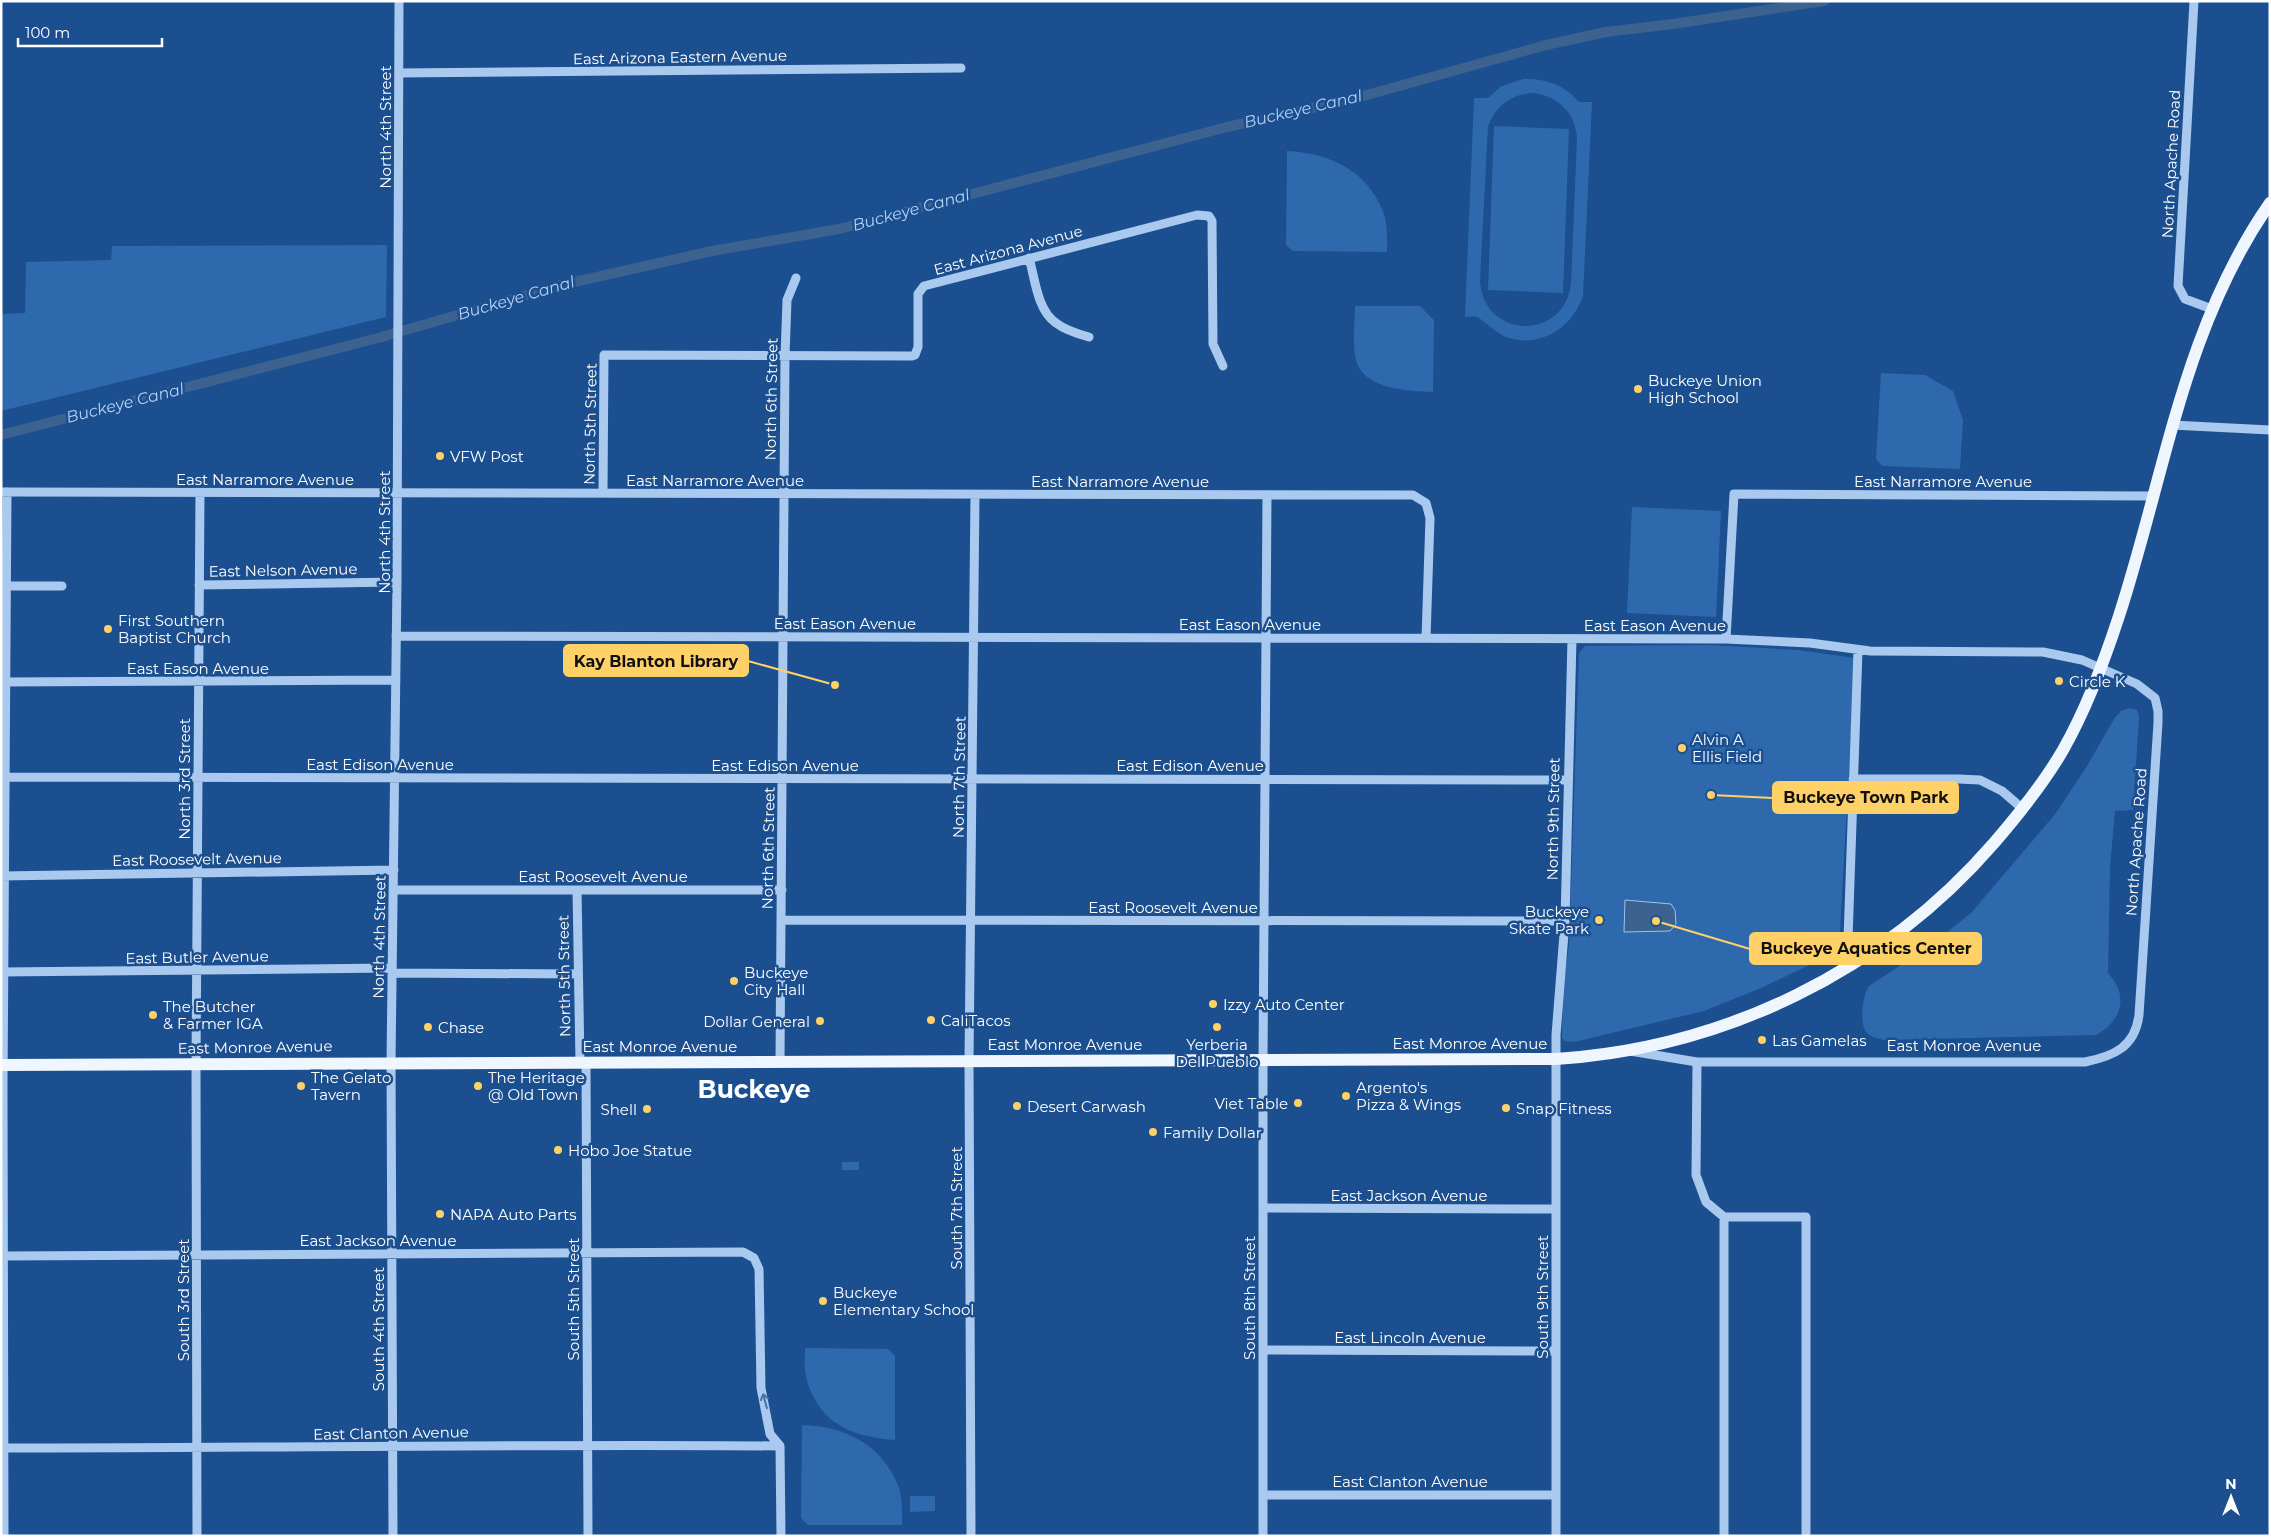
<svg xmlns="http://www.w3.org/2000/svg" width="2271" height="1537" font-family="Montserrat,sans-serif">
	<style>
		.green { fill: #2e69ad; fill-rule: evenodd }
		.water { fill: #3c6290; stroke: #9cc4f0 }
		.lines { fill: none; stroke-linecap: round; stroke-linejoin: round }
		.canal { stroke: #3c6290; stroke-width: 10 }
		.minor { stroke: #a9c9ee; stroke-width: 9 }
		.major { stroke: #f0f6ff; stroke-width: 12 }
		.oneway { stroke: #4674ac }
		.poi-dot { fill: #ffd166; stroke: #1b4f8f; stroke-width: 2 }
		.labels { text-anchor: middle; dominant-baseline: central; stroke-width: 5; stroke-linejoin: round; paint-order: stroke }
		.street-label { font-size: 15px; fill: #fff; stroke: #1b4f8f }
		.poi-label { font-size: 15px; fill: #fff; stroke: #1b4f8f; text-anchor: start }
		.water-label { font-size: 16px; font-style: italic; fill: #b5d3f5; stroke: #1b4f8f }
		.town-label { font-size: 25px; font-weight: bold; fill: #fff; stroke: #1b4f8f }
		.leader { fill: none; stroke: #ffd166; stroke-width: 2 }
		.callout-dot { fill: #ffd166; stroke: #1b4f8f; stroke-width: 2 }
		.callout { fill: #ffd166; stroke: #ffd166; stroke-width: 2 }
		.callout-label { font-size: 16px; text-anchor: middle; font-weight: bold; fill: #111 }
	</style>
	<rect width="100%" height="100%" fill="#1b4f8f"/>
	<path class="green" d="M1523,79C1545,78 1565,85 1579,102H1592L1583,296C1572,328 1540,349 1506,337C1496,333 1482,319 1477,317C1474,316 1469,317 1465,317L1474,98H1488L1500,87ZM1532,93C1557,95 1576,113 1577,138L1571,283C1565,341 1485,340 1480,282L1488,126C1496,106 1510,95 1532,93Z
		M1494,126L1569,129L1563,293L1488,290Z
		M1287,151C1328,153 1365,169 1382,209C1388,222 1387,238 1387,252L1293,251L1286,245Z
		M387,245L386,317L1,411V314L25,313L26,262L111,260L112,246Z
		M1355,306H1420L1434,320L1433,392C1410,391 1363,390 1356,360C1352,343 1355,323 1355,306Z
		M1881,373L1925,375L1953,391L1963,420L1960,469L1882,466L1876,459Z
		M1632,507L1721,511L1716,617L1627,613Z
		M1709,645L1798,650L1855,658L1840,932L1841,950L1761,988L1704,1011L1574,1042L1564,1041L1562,1037L1563,987L1569,945L1579,653L1585,646Z
		M2130,708L2137,710L2139,717L2133,810L2115,811L2110,867L2108,973C2111,977 2115,981 2117,986C2127,1006 2114,1026 2096,1035L1884,1040C1877,1038 1870,1037 1866,1032C1859,1022 1863,994 1869,986L1924,950L1971,913L2056,813L2087,766L2114,719L2121,711Z
		M842,1162H859V1170H842Z
		M805,1348L888,1349L895,1356V1440C876,1439 851,1434 836,1423C820,1413 807,1389 805,1371C804,1364 805,1356 805,1348Z
		M802,1425C843,1426 880,1443 897,1483C903,1496 902,1511 902,1525H808L801,1518Z
		M910,1496H935V1511L910,1512Z"/>
	<path class="water" d="M1625,900L1671,904L1675,910L1676,924L1670,931L1624,932Z"/>
	<g class="lines">
		<path class="canal" d="M1,435L378,338L561,285L712,251L839,229L1227,127L1349,100L1546,45L1606,32L1673,24L1824,1"/>
		<path class="minor" d="M2194,1L2178,286L2185,299L2212,309
			M399,73L961,68
			M1029,258C1035,278 1037,310 1056,323C1065,330 1078,334 1089,337
			M2172,425L2270,430
			M1,492L1413,495L1426,503L1430,518L1426,638
			M603,493L604,355L912,356L915,355L918,347V294L924,286L1197,215L1209,216L1212,221L1213,344L1223,366
			M199,585L397,582
			M1,586H62
			M396,636L1726,639L1810,643L1870,651L2043,652L2082,660L2137,684L2155,698L2158,711V723L2139,1015C2135,1047 2114,1056 2085,1062H1697L1630,1051
			M1726,639L1734,494L2152,496
			M1,682L396,680
			M1,777L1568,780
			M1853,779H1959L1980,780L2002,791L2023,809
			M1,876L394,870
			M394,890H782
			M577,890L580,1062
			M781,920L1565,921
			M1847,968L1858,650
			M1,972L392,968
			M392,973L578,974
			M586,1062L588,1536
			M780,1062L785,356L787,300L796,278
			M1697,1062L1696,1175L1706,1202L1724,1217H1806V1536
			M1263,1208L1556,1209
			M1724,1217V1536
			M1,1256L743,1252L754,1258L759,1269L761,1388L770,1434L780,1446L781,1536
			M1263,1350L1556,1351
			M1,1448C261,1448 521,1444 780,1446
			M1264,1495H1556
			M4,1536L3,1087L7,492
			M197,1536L196,1064L200,493
			M393,1536L391,1062L397,582L399,1
			M971,1536L969,1060L975,495
			M1263,1536V1060L1267,495
			M1556,1536V1035L1565,921L1572,639"/>
		<path class="major" d="M1,1065L1556,1059C1725,1048 1883,971 1994,843C2019,814 2044,783 2063,750C2087,708 2104,662 2119,616C2165,475 2183,328 2270,203"/>
	</g>
	<defs><path id="oneway-shaft" d="M-6 0H5M1.5-3L5.5 0L1.5 3" fill="none" stroke-width="1.6" stroke-linecap="round" stroke-linejoin="round" transform="scale(1.25)"/></defs>
	<use class="oneway" href="#oneway-shaft" transform="translate(765 1401) rotate(-105)"/>
	<g class="poi-dot">
		<circle cx="1638" cy="389" r="5"/>
		<circle cx="440" cy="456" r="5"/>
		<circle cx="108" cy="629" r="5"/>
		<circle cx="2059" cy="681" r="5"/>
		<circle cx="1682" cy="748" r="5"/>
		<circle cx="1599" cy="920" r="5"/>
		<circle cx="734" cy="981" r="5"/>
		<circle cx="1213" cy="1004" r="5"/>
		<circle cx="153" cy="1015" r="5"/>
		<circle cx="931" cy="1020" r="5"/>
		<circle cx="820" cy="1021" r="5"/>
		<circle cx="428" cy="1027" r="5"/>
		<circle cx="1217" cy="1027" r="5"/>
		<circle cx="1762" cy="1040" r="5"/>
		<circle cx="301" cy="1086" r="5"/>
		<circle cx="478" cy="1086" r="5"/>
		<circle cx="1346" cy="1096" r="5"/>
		<circle cx="1298" cy="1103" r="5"/>
		<circle cx="1017" cy="1106" r="5"/>
		<circle cx="1506" cy="1108" r="5"/>
		<circle cx="647" cy="1109" r="5"/>
		<circle cx="1153" cy="1132" r="5"/>
		<circle cx="558" cy="1150" r="5"/>
		<circle cx="440" cy="1214" r="5"/>
		<circle cx="823" cy="1301" r="5"/>
	</g>
	<g class="labels">
		<g class="street-label">
			<text transform="translate(680 57) rotate(-1)">East Arizona Eastern Avenue</text>
			<text transform="translate(385 127) rotate(-90)">North 4th Street</text>
			<text transform="translate(2171 164) rotate(-87)">North Apache Road</text>
			<text transform="translate(1008 250) rotate(-15)">East Arizona Avenue</text>
			<text transform="translate(771 399) rotate(-89)">North 6th Street</text>
			<text transform="translate(590 424) rotate(-89)">North 5th Street</text>
			<text x="265" y="479">East Narramore Avenue</text>
			<text x="715" y="480">East Narramore Avenue</text>
			<text x="1120" y="481">East Narramore Avenue</text>
			<text x="1943" y="481">East Narramore Avenue</text>
			<text transform="translate(384 532) rotate(-90)">North 4th Street</text>
			<text transform="translate(283 570) rotate(-1)">East Nelson Avenue</text>
			<text x="845" y="623">East Eason Avenue</text>
			<text x="1250" y="624">East Eason Avenue</text>
			<text x="1655" y="625">East Eason Avenue</text>
			<text x="198" y="668">East Eason Avenue</text>
			<text x="380" y="764">East Edison Avenue</text>
			<text x="785" y="765">East Edison Avenue</text>
			<text x="1190" y="765">East Edison Avenue</text>
			<text transform="translate(959 777) rotate(-89)">North 7th Street</text>
			<text transform="translate(184 779) rotate(-90)">North 3rd Street</text>
			<text transform="translate(1553 819) rotate(-89)">North 9th Street</text>
			<text transform="translate(2136 842) rotate(-86)">North Apache Road</text>
			<text transform="translate(768 848) rotate(-89)">North 6th Street</text>
			<text transform="translate(197 859) rotate(-1)">East Roosevelt Avenue</text>
			<text x="603" y="876">East Roosevelt Avenue</text>
			<text x="1173" y="907">East Roosevelt Avenue</text>
			<text transform="translate(379 937) rotate(-89)">North 4th Street</text>
			<text transform="translate(197 957) rotate(-1)">East Butler Avenue</text>
			<text transform="translate(564 976) rotate(-91)">North 5th Street</text>
			<text x="1470" y="1043">East Monroe Avenue</text>
			<text x="1065" y="1044">East Monroe Avenue</text>
			<text x="1964" y="1045">East Monroe Avenue</text>
			<text x="660" y="1046">East Monroe Avenue</text>
			<text transform="translate(255 1047) rotate(-1)">East Monroe Avenue</text>
			<text x="1409" y="1195">East Jackson Avenue</text>
			<text transform="translate(956 1208) rotate(-90)">South 7th Street</text>
			<text x="378" y="1240">East Jackson Avenue</text>
			<text transform="translate(1542 1297) rotate(-90)">South 9th Street</text>
			<text transform="translate(1249 1298) rotate(-90)">South 8th Street</text>
			<text transform="translate(573 1299) rotate(-90)">South 5th Street</text>
			<text transform="translate(183 1300) rotate(-90)">South 3rd Street</text>
			<text transform="translate(378 1329) rotate(-90)">South 4th Street</text>
			<text x="1410" y="1337">East Lincoln Avenue</text>
			<text transform="translate(391 1433) rotate(-1)">East Clanton Avenue</text>
			<text x="1410" y="1481">East Clanton Avenue</text>
		</g>
		<g class="poi-label">
			<text x="1648" y="380">Buckeye Union<tspan x="1648" dy="17">High School</tspan></text>
			<text x="450" y="456">VFW Post</text>
			<text x="118" y="620">First Southern<tspan x="118" dy="17">Baptist Church</tspan></text>
			<text x="2069" y="681">Circle K</text>
			<text x="1692" y="739">Alvin A<tspan x="1692" dy="17">Ellis Field</tspan></text>
			<text x="1589" y="911" text-anchor="end">Buckeye<tspan x="1589" dy="17">Skate Park</tspan></text>
			<text x="744" y="972">Buckeye<tspan x="744" dy="17">City Hall</tspan></text>
			<text x="1223" y="1004">Izzy Auto Center</text>
			<text x="163" y="1006">The Butcher<tspan x="163" dy="17">&amp; Farmer IGA</tspan></text>
			<text x="941" y="1020">CaliTacos</text>
			<text x="810" y="1021" text-anchor="end">Dollar General</text>
			<text x="438" y="1027">Chase</text>
			<text x="1772" y="1040">Las Gamelas</text>
			<text x="1217" y="1044" text-anchor="middle">Yerberia<tspan x="1217" dy="17">Del Pueblo</tspan></text>
			<text x="311" y="1077">The Gelato<tspan x="311" dy="17">Tavern</tspan></text>
			<text x="488" y="1077">The Heritage<tspan x="488" dy="17">@ Old Town</tspan></text>
			<text x="1356" y="1087">Argento's<tspan x="1356" dy="17">Pizza &amp; Wings</tspan></text>
			<text x="1288" y="1103" text-anchor="end">Viet Table</text>
			<text x="1027" y="1106">Desert Carwash</text>
			<text x="1516" y="1108">Snap Fitness</text>
			<text x="637" y="1109" text-anchor="end">Shell</text>
			<text x="1163" y="1132">Family Dollar</text>
			<text x="568" y="1150">Hobo Joe Statue</text>
			<text x="450" y="1214">NAPA Auto Parts</text>
			<text x="833" y="1292">Buckeye<tspan x="833" dy="17">Elementary School</tspan></text>
		</g>
		<g class="water-label">
			<text transform="translate(1303 109) rotate(-13)">Buckeye Canal</text>
			<text transform="translate(911 210) rotate(-15)">Buckeye Canal</text>
			<text transform="translate(516 298) rotate(-16)">Buckeye Canal</text>
			<text transform="translate(125 403) rotate(-14)">Buckeye Canal</text>
		</g>
		<g class="town-label">
			<text x="754" y="1089">Buckeye</text>
		</g>
	</g>
	<path class="leader" d="M835 685L748 661M1711 795L1773 798M1656 921L1750 949"/>
	<g class="callout-dot">
		<circle cx="835" cy="685" r="5"/>
		<circle cx="1711" cy="795" r="5"/>
		<circle cx="1656" cy="921" r="5"/>
	</g>
	<g class="callout">
		<rect x="564" y="645" width="184" height="31" rx="5"/>
		<rect x="1773" y="782" width="185" height="31" rx="5"/>
		<rect x="1750" y="933" width="231" height="31" rx="5"/>
	</g>
	<g class="callout-label">
		<text x="656" y="667">Kay Blanton Library</text>
		<text x="1866" y="803">Buckeye Town Park</text>
		<text x="1866" y="954">Buckeye Aquatics Center</text>
	</g>
	<rect width="2271" height="1537" fill="none" stroke="#ffffff" stroke-width="5"/>
	<g transform="translate(2231 1497)" stroke="#1b4f8f" stroke-width="4" paint-order="stroke">
	<path d="M0-4L9 19L0 12L-9 19Z" fill="#ffffff"/>
	<text y="-8" font-size="14" font-weight="bold" text-anchor="middle" fill="#ffffff">N</text>
	</g>
	<path d="M18 38v8h144v-8" fill="none" stroke="#ffffff" stroke-width="2.5"/>
	<text x="25" y="38" font-size="15" fill="#ffffff" stroke="#1b4f8f" stroke-width="4" paint-order="stroke">100 m</text>
</svg>
